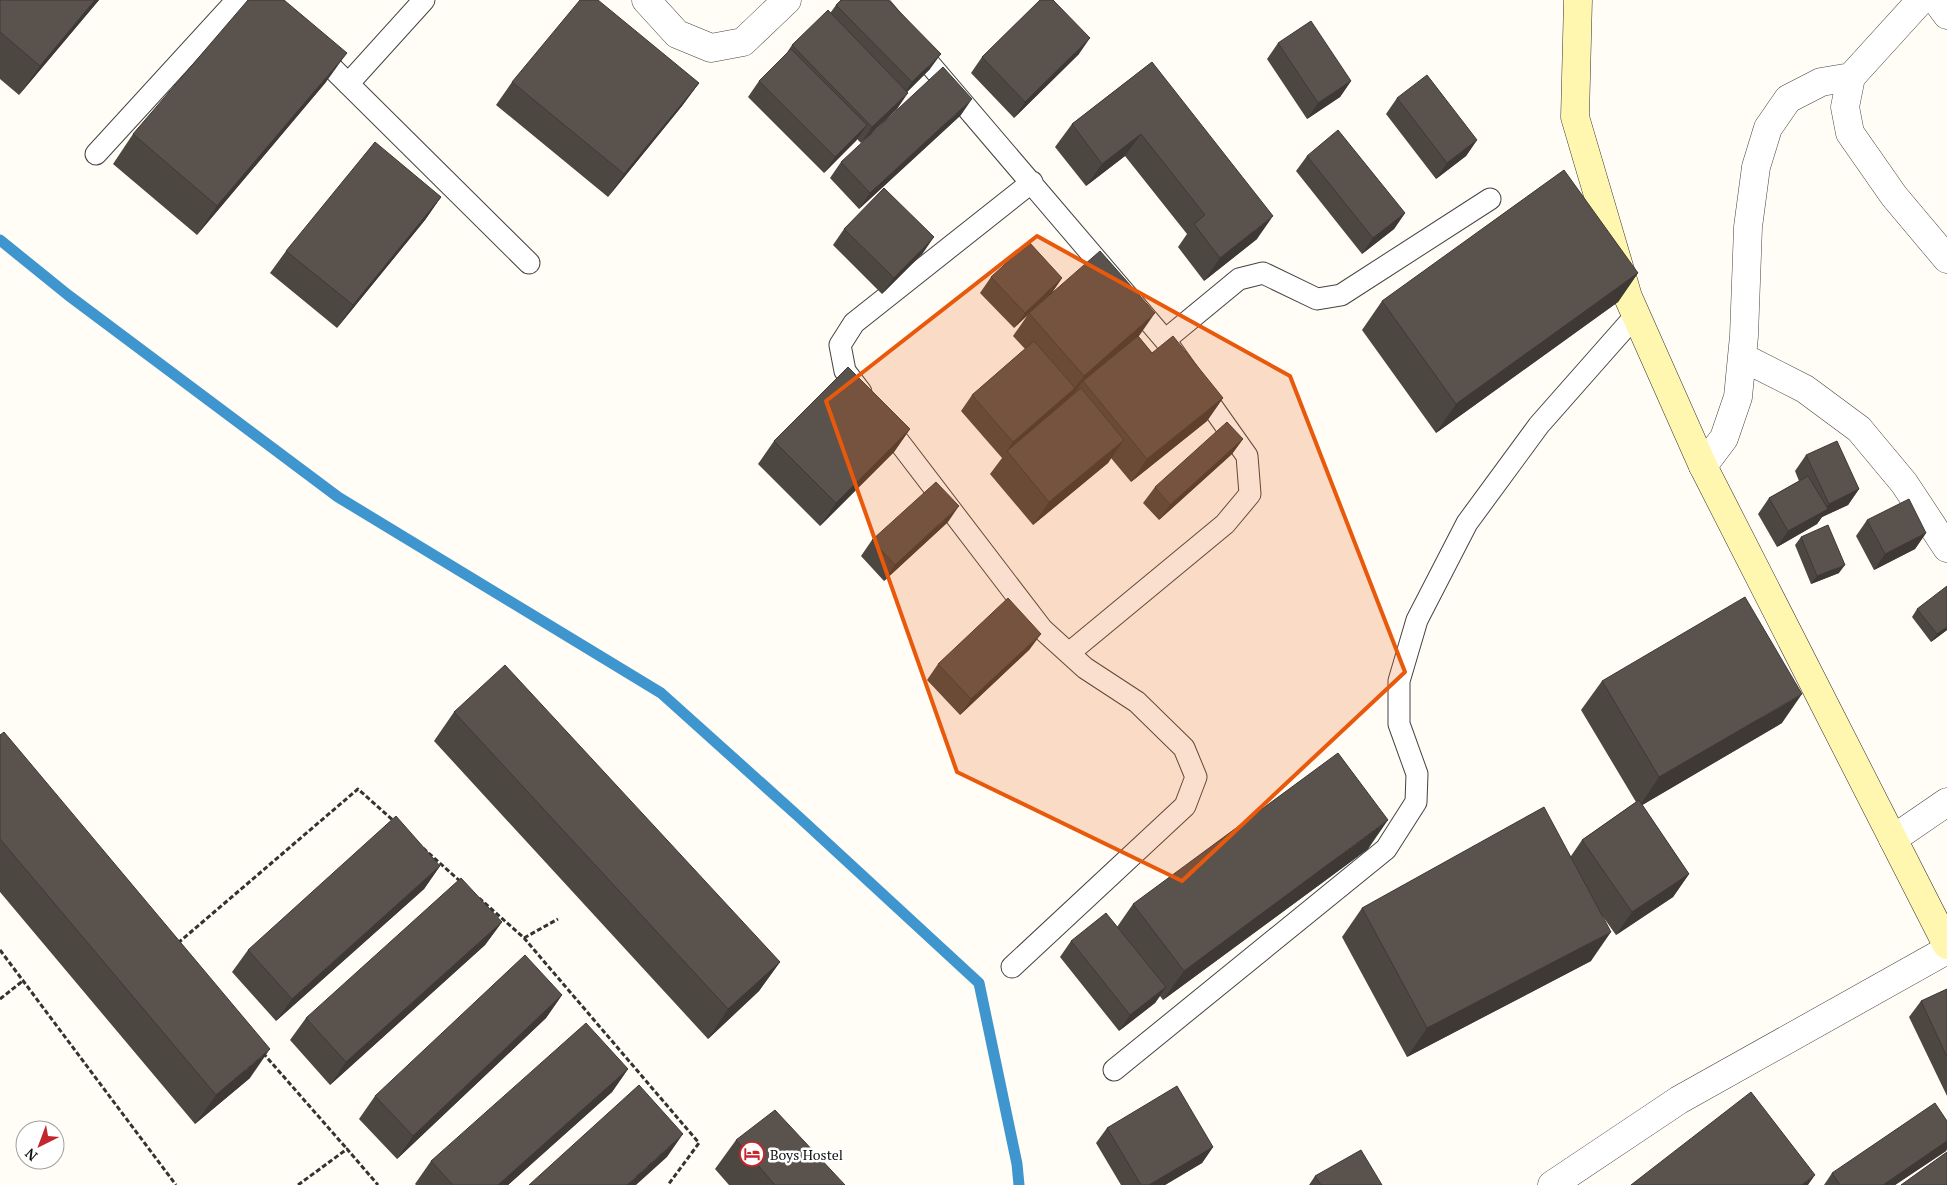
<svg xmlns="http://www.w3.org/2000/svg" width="1947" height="1185" font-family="'PT Serif',serif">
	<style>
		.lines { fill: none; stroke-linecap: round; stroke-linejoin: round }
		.stream { stroke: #3f96cf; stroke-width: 11 }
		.lane-casing { stroke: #444; stroke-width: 23 }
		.street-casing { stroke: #444; stroke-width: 29 }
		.secondary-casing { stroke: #333; stroke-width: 29 }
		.path { stroke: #333; stroke-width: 3; stroke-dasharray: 5 2.5; stroke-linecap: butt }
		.lane { stroke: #fff; stroke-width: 21 }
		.street { stroke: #fff; stroke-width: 28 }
		.secondary { stroke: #fff6b0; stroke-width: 28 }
		.wall { fill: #4d4742 }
		.shaded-wall { fill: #3f3936 }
		.building { fill: #5a524d; stroke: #3f3936 }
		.marked { fill: #e8590c; fill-opacity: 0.2; stroke: #e8590c; stroke-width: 4; stroke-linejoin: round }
		.labels { text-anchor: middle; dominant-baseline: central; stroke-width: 5; stroke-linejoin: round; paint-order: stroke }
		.poi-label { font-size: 14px; fill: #111; stroke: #fff; text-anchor: start }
	</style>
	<rect width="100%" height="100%" fill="#fffdf5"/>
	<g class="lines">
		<path class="stream" d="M0,240L68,295L338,497L661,693L799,817L979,983L1017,1164L1019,1185"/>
		<defs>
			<path id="lane" d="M875,0L1165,340L1247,456L1250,494L1225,524L1069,653
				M314,50L529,263
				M348,84L424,0
				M96,154L237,0
				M1165,340L1239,279L1263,273L1317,299L1341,295L1490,199
				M861,392L845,371L840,345L854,323L1032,182
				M883,421L1042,629L1085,668L1137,702L1184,748L1196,777L1185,806L1012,967
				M1114,1070L1386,849L1416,802L1417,774L1399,724V681L1417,620L1467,523L1539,425L1636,315"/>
			<path id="street" d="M646,0L677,34L711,48L743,42L787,0
				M1921,0L1851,77L1845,107L1850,133L1894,196L1947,259
				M1936,0L1947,15
				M1742,357L1805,389L1859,429L1904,483L1947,548
				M1703,466L1724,438L1738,397L1744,336L1748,227L1756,167L1768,128L1788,99L1821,82L1851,77
				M1893,839L1947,802
				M1552,1185L1679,1100L1947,950"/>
			<path id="secondary" d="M1578,0L1575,117L1628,297L1703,466L1947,945"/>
		</defs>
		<use href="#lane" class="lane-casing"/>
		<use href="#street" class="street-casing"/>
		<use href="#secondary" class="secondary-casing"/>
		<path class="path" d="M423,848L461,882
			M479,898L524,938L699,1143L668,1185
			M524,938L558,919
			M178,943L358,789L395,822
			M0,950L176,1185
			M0,999L24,980
			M263,1053L347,1149
			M298,1185L347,1149L378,1185"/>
		<use href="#lane" class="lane"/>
		<use href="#street" class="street"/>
		<use href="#secondary" class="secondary"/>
	</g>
	<path class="wall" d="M0,0H99L19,95L0,79Z
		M836,5L930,69L907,92L897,109L861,143L857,139L824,173L748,97L759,81L784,57L792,45L831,12Z
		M1278,43L1351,81L1340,97L1307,119L1267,59Z
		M1079,54L1014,118L971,73L982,57Z
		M1152,62L1257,239L1204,281L1178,247L1187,234L1125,156L1086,186L1055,147L1072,124Z
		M326,82L197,235L113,164L133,134Z
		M512,82L699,83L682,106L608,197L496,105Z
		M1397,98L1477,140L1466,156L1436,179L1386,114Z
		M961,115L859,209L830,178L841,162Z
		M1307,156L1405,213L1394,229L1362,254L1296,171Z
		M441,197L425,220L337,328L270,273L286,251Z
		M844,229L923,253L882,294L833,245Z
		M1638,273L1618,302L1436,433L1362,330L1382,301Z
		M991,277L1062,278L1051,294L1139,337L1152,353L1223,398L1207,421L1131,482L1111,458L1108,463L1033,525L990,474L1002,458L961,411L972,395L1025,349L1013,336L1027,316L1014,328L980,293Z
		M910,429L894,452L820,526L758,464L774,441Z
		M1243,439L1232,454L1159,520L1143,503L1155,487Z
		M1806,455L1859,489L1848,505L1822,517L1817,524L1777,547L1758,514L1769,498L1799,481L1795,471Z
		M1867,520L1926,533L1915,549L1874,570L1856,536Z
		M948,522L884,581L861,556L872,540Z
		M1801,537L1839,573L1811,584L1795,545Z
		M1917,609L1947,630L1931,642L1912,617Z
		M1030,649L960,715L927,680L938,664Z
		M1602,681L1782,723L1642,805L1689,874L1673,897L1616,935L1601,914L1591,961L1407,1057L1342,937L1362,908L1571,856L1582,840L1636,802L1581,710Z
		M454,712L780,962L759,991L708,1039L434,741Z
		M0,735L250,1078L195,1124L0,892Z
		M1368,849L1163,1000L1160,996L1155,1003L1119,1031L1060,957L1071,941L1117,927L1133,904Z
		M440,866L424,889L276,1021L232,972L248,950Z
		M502,922L485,945L330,1085L290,1040L306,1018Z
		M1947,989V1096L1909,1017L1921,1001Z
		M562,995L546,1018L397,1159L359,1119L375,1096Z
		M628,1069L612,1092L508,1185H416L415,1184L431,1161Z
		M1947,1121V1149L1946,1151L1895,1185H1824L1832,1173Z
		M1107,1128L1213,1147L1202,1163L1165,1185H1121L1096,1143Z
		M736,1140L845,1185H729L715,1169Z
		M1315,1176L1382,1185H1309Z"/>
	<path class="shaded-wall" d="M95,0H99L19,95L40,66Z
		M1090,38L1079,54L1014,118L1025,102Z
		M347,53L326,82L197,235L217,206Z
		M941,54L930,69L901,98L912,82Z
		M1351,81L1340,97L1307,119L1318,103Z
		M699,83L682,106L608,197L624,174Z
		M908,93L897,109L861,143L872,127Z
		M972,99L961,115L859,209L870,193Z
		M867,125L856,141L824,173L835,157Z
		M1141,134L1125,156L1086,186L1102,164Z
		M1477,140L1466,156L1436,179L1447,163Z
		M441,197L425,220L337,328L353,305Z
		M1405,213L1394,229L1362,254L1373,238Z
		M1273,216L1257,239L1204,281L1220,258Z
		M934,237L923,253L882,294L894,278Z
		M1638,273L1618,302L1436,433L1456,404Z
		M1062,278L1051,294L1029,313L1014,328L1025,313Z
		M1155,313L1139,336L1083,381L1075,392L1069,398L1064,404L1007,451L1013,442L1074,389L1084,376Z
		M1223,398L1207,421L1131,482L1147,459Z
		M910,429L894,452L820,526L836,503Z
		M1243,439L1232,454L1159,520L1170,505Z
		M1124,440L1108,463L1033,525L1049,502Z
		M1859,489L1848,505L1822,517L1817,524L1777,547L1788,531L1823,511L1829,504Z
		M959,506L948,522L884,581L895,565Z
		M1926,533L1915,549L1874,570L1885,554Z
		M1845,565L1839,573L1811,584L1817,576Z
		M1947,627V630L1931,642L1937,634Z
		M1041,634L1030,649L960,715L971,699Z
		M1802,694L1782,723L1639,807L1659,777Z
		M1388,820L1368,849L1163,1000L1184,971Z
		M440,866L424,889L276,1021L292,999Z
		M1689,874L1673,897L1616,935L1632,912Z
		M502,922L485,945L330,1085L346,1062Z
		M1611,932L1591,961L1407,1057L1427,1028Z
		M780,962L759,991L708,1039L728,1009Z
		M1166,987L1155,1003L1119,1031L1130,1015Z
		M562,995L546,1018L397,1159L413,1136Z
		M270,1049L250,1078L195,1124L216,1095Z
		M628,1069L612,1092L508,1185H498Z
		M683,1134L667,1157L636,1185H627Z
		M1947,1141V1149L1946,1151L1895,1185H1883Z
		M1213,1147L1202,1163L1165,1185H1149Z
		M1815,1175L1808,1185H1801Z"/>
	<path class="building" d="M0,0H95L40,66L0,32Z
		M248,0H284L347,53L217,206L133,134Z
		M580,0H598L699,83L624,174L512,82Z
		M841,0H888L941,54L912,82L836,5Z
		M1040,0H1053L1090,38L1025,102L982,57Z
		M828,10L908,93L872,127L792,45Z
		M1311,21L1351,81L1318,103L1278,43Z
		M791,49L867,125L835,157L759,81Z
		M1152,62L1273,216L1220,258L1194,224L1205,215L1141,134L1102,164L1072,124Z
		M943,67L972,99L870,193L841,162Z
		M1427,75L1477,140L1447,163L1397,98Z
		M1338,130L1405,213L1373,238L1307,156Z
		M375,142L441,197L353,305L286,251Z
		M1564,170L1638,273L1456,404L1382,301Z
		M884,188L934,237L894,278L844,229Z
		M1029,242L1062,278L1025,313L991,277Z
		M1100,251L1155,313L1084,376L1029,313Z
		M1138,336L1152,353L1173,336L1223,398L1147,459L1083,381Z
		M1034,341L1075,388L1013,442L972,395Z
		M848,367L910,429L836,503L774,441Z
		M1081,388L1124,440L1049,502L1007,451Z
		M1227,422L1243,439L1170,505L1155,487Z
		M1837,441L1859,489L1829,504L1806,455Z
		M1808,476L1828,509L1788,531L1769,498Z
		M936,482L959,506L895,565L872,540Z
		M1909,499L1926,533L1885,554L1867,520Z
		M1828,525L1845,565L1817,576L1801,537Z
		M1947,586V627L1937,634L1917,609Z
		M1745,597L1802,694L1659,777L1602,681Z
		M1008,598L1041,634L971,699L938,664Z
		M505,665L780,962L728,1009L454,712Z
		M4,732L270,1049L216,1095L0,839V735Z
		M1338,753L1388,820L1184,971L1133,904Z
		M1639,800L1689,874L1632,912L1582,840Z
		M1544,807L1611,932L1427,1028L1362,908Z
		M396,816L440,866L292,999L248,950Z
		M461,878L502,922L346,1062L306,1018Z
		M1106,913L1166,987L1130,1015L1071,941Z
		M525,955L562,995L413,1136L375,1096Z
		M1947,989V1057L1921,1001Z
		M586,1023L628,1069L498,1185H453L431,1161Z
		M639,1085L683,1134L627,1185H529Z
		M1177,1086L1213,1147L1149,1185H1141L1107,1128Z
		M1751,1092L1815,1175L1801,1185H1631Z
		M1935,1103L1947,1121V1141L1883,1185H1840L1832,1173Z
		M775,1110L845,1185H775L736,1140Z
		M1361,1150L1382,1185H1321L1315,1176Z
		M1947,1152V1185H1901Z"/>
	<path class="marked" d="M1037,236L1290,376L1405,672L1182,881L957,772L826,401Z"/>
	<defs>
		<symbol id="hotel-ring" viewBox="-11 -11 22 22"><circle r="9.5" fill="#fff" stroke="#c4262e" stroke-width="1.5"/><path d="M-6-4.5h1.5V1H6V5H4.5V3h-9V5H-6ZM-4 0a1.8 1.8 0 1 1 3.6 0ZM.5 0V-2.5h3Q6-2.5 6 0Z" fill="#c4262e"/></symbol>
	</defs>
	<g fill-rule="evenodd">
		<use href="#hotel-ring" x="738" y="1140" width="28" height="28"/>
	</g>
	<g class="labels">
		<g class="poi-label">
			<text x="770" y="1154">Boys Hostel</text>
		</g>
	</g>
	<g transform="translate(40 1145) rotate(222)"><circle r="24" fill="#ffffff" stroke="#a0a0a0"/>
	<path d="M0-4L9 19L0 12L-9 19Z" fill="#c4262e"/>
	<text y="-8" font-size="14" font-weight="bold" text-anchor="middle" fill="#111111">N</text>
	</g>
</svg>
